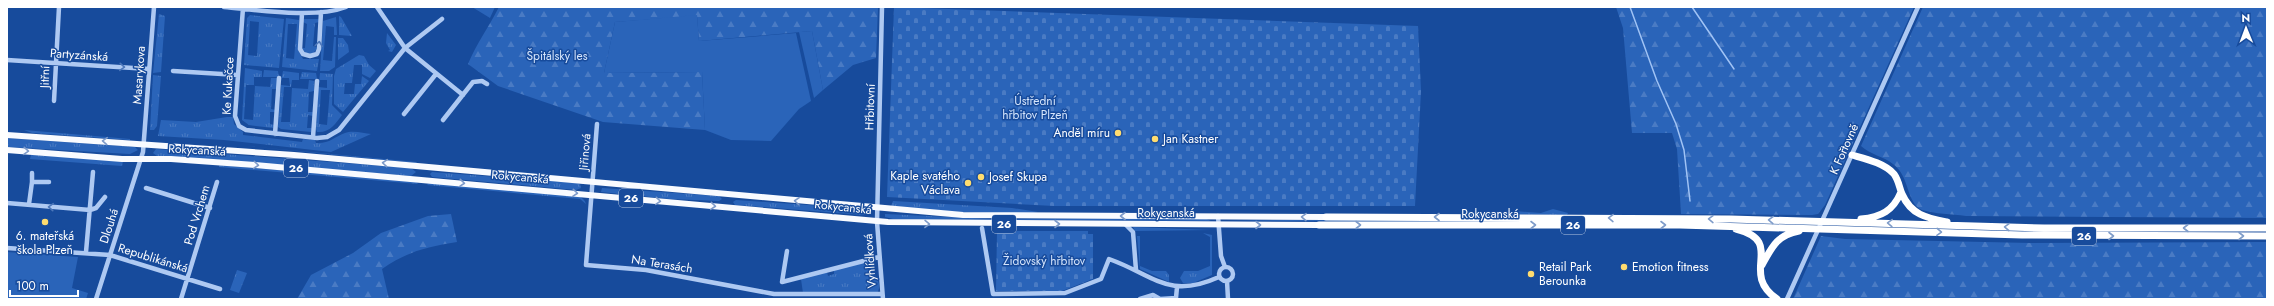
<svg xmlns="http://www.w3.org/2000/svg" width="2274" height="306" font-family="Jost,sans-serif">
	<style>
		.grass { fill: url(#grass-tufts); fill-rule: evenodd }
		.forest { fill: url(#forest-firs) }
		.cemetery { fill: url(#cemetery-stones) }
		.green { fill: #2a64b9 }
		.lines { fill: none; stroke-linecap: round; stroke-linejoin: round }
		.stream { stroke: #a0c3f5; stroke-width: 1.5 }
		.minor { stroke: #aec9f2; stroke-width: 4.5 }
		.major { stroke: #f9fbff; stroke-width: 6 }
		.highway { stroke: #fff; stroke-width: 7 }
		.oneway { stroke: #4c77ba }
		.oneway2 { stroke: #7d9ac9 }
		.oneway3 { stroke: #7f9cc9 }
		.poi-dot { fill: #ffdc6f; stroke: #174b9c; stroke-width: 1.5 }
		.labels { text-anchor: middle; dominant-baseline: central; stroke-width: 3; stroke-linejoin: round; paint-order: stroke }
		.shield { fill: #174b9c; stroke: #b9c9e1; stroke-width: 1 }
		.shield-label { font-size: 11px; font-weight: bold; fill: #fff }
		.street-label { font-size: 12px; fill: #fff; stroke: #174b9c }
		.park-label { font-size: 12px; fill: #d5e5fc; stroke: #174b9c }
		.poi-label { font-size: 12px; fill: #fff; stroke: #174b9c; text-anchor: start }
	</style>
	<defs>
		<pattern id="grass-tufts" width="24" height="20" patternUnits="userSpaceOnUse"><rect width="24" height="20" fill="#2a64b9"/><path d="M3 7l-1-3M5 7V3M7 7l1-3M15 17l-1-3M17 17v-4M19 17l1-3" fill="none" stroke="#4a7bc4"/></pattern>
		<pattern id="forest-firs" width="22" height="20" patternUnits="userSpaceOnUse"><rect width="22" height="20" fill="#2a64b9"/><path d="M5 1l3.5 6h-7zM16 11l3.5 6h-7z" fill="#4a7bc4"/></pattern>
		<pattern id="cemetery-stones" width="16" height="16" patternUnits="userSpaceOnUse"><rect width="16" height="16" fill="#2a64b9"/><path d="M2 7V4a2 2 0 0 1 4 0v3zM10 15v-3a2 2 0 0 1 4 0v3z" fill="#4a7bc4"/></pattern>
	</defs>
	<rect width="100%" height="100%" fill="#174b9c"/>
	<path class="grass" d="M159,14L165,16L161,72L153,73Z
		M250,15L284,19L279,68L244,65L247,18ZM250,21L259,22L257,56L248,55Z
		M339,16L341,17L352,36L339,35Z
		M336,17L337,35H334V27L326,26L323,60L332,61L334,37H336L335,67L329,71H320L323,21Z
		M286,18L299,20L298,50L303,59H319L317,71L282,67ZM288,24H297L294,59L286,58Z
		M304,19H319V22L315,23L313,46L318,48L312,54H306L302,48H305L307,24L303,22Z
		M387,33L396,45L392,52L388,51L390,50L386,43Z
		M338,38H343L348,45L349,52L338,60Z
		M359,55L364,56L369,65L376,71L370,78L362,74V65H354L352,83H345L344,94H354L355,84H361L362,76L369,81L343,112L334,104V76L336,69Z
		M245,68L262,71V77H254V85H246L244,119L253,120L255,86L270,87L271,78H277V89H272L271,109L276,110V112H270V124L274,125L273,128L249,125L242,120Z
		M264,70L278,71L279,77H263Z
		M283,71L299,73V80H292L291,87H284L281,122H290L292,88L308,89L309,80L314,81V91L309,92L308,112H313V116L308,115L307,128H312L311,132L281,129L278,127L281,85L290,86L289,78H282L281,81Z
		M302,72L316,73L317,79H300Z
		M320,73L333,74L332,105L342,115C335,124 330,133 317,132L316,129L318,87L327,88V80H320L319,83ZM321,90H330L327,125L319,124Z
		M153,75L161,76L157,126L154,130H150Z
		M227,117H233L234,124L243,132V135L302,142L303,139L315,140L316,143C329,144 334,137 345,133C352,130 364,133 371,134L331,152L224,140L158,136L161,120L196,122Z
		M24,130L130,139V140L32,133Z
		M7,138L135,147L138,150L130,154L7,147Z
		M247,146L416,162L417,163Z
		M156,149L411,168L416,172L411,176L157,156L153,153Z
		M31,155H37L123,161L122,166L30,159Z
		M219,165L416,182L418,184L219,167Z
		M432,172L577,183L580,184L581,188L576,190L432,177L430,174Z
		M429,183L579,196C582,198 585,200 586,204L580,199L427,185Z
		M602,188L719,196L722,199L719,201L670,199L601,192Z
		M736,200L864,209L867,212L864,215L735,205L733,202Z
		M893,201L1012,208L1038,212L1028,214L958,212L891,206Z
		M1553,209L1568,213L1567,215L1507,214L1514,211L1541,213Z
		M885,214L993,219L1204,218L1211,221L893,219L885,217Z
		M1287,220L1606,222L1226,221Z
		M1133,227L1211,230L1135,231Z
		M1203,233L1212,235V275L1193,283H1183L1180,278L1184,271H1198L1210,266V237Z
		M1137,236H1140V266L1152,271H1166L1169,275V282L1140,269Z
		M870,261L874,262C868,273 885,281 877,293H803L801,279L827,272L828,276L834,274V270Z
		M237,270L247,273L239,293L230,290Z"/>
	<path class="forest" d="M499,7H878L876,58L853,65L823,90L812,31L699,41L697,16L615,22L604,73L702,72L705,130L603,122L498,86L468,64C476,44 489,27 499,7Z
		M1616,7H1914L1825,205L1818,214L1812,215L1681,214L1677,149L1672,133H1632L1623,28Z
		M1923,7H2267V218L1966,216C1952,214 1935,214 1922,210C1906,203 1910,176 1893,164C1883,156 1871,155 1861,146Z
		M451,214L457,242C427,247 408,251 382,269L389,299H297L311,275L353,253L381,233L428,216Z
		M1821,236L1845,239L2031,243L2267,242V299H1793Z"/>
	<path class="cemetery" d="M894,7L1418,26L1421,91L1415,206H1054L887,197Z
		M997,231H1088V234H1093V279L1062,291H996Z"/>
	<path class="green" d="M472,7H495L490,18Z
		M697,15L699,41L796,33L811,101L799,109L771,141L731,140L705,130L702,72L604,73L615,22Z
		M812,31L823,90L814,98L799,32Z
		M7,252L78,257L72,288L88,293L86,299H7Z"/>
	<g class="lines">
		<path class="stream" d="M1630,7L1657,81L1676,124L1684,150L1690,201
			M1692,7L1734,69"/>
		<path class="minor" d="M224,7C258,10 315,19 346,7
			M377,7L405,48L463,95
			M882,7L877,222L883,299
			M243,8L235,116L239,126L246,130L317,138L327,137L339,130L405,48L442,19
			M302,13L300,49L303,54L310,56L317,54L319,49L321,12
			M7,60L149,69
			M173,71L238,75
			M54,101L59,7
			M404,114L436,74
			M443,120L473,82L482,81L487,84
			M597,124L586,265L646,270L774,294H882
			M275,134L279,78
			M313,137L317,81
			M32,182V173
			M146,188L210,208
			M7,203L90,210L96,208L105,197
			M29,204L32,182H49
			M1218,216L1221,256L1225,267
			M1125,224L1133,232L1136,270
			M982,228L993,294L1065,293L1101,279L1109,259C1154,275 1168,300 1219,277
			M7,248L110,255L220,289
			M787,251L782,282L879,257
			M86,252L93,172
			M1219 274a7 7 0 1 1 14 0a7 7 0 1 1-14 0Z
			M1227,281L1228,299
			M96,299L143,152L154,7
			M181,299L217,182
			M1140,299L1153,295L1160,299L1176,298L1177,287
			M1787,299L1918,7"/>
		<path class="major" d="M7,135L294,155L963,215L1326,217
			M7,150L122,159H171L255,165L888,222L1319,225"/>
		<path class="highway" d="M1852,155C1866,159 1884,163 1894,174C1899,181 1899,187 1902,194C1911,215 1927,218 1947,222
			M1326,217L1731,219L2044,228H2267
			M1861,219C1881,217 1893,211 1901,192
			M1319,225H1680L2022,235L2267,236
			M1736,229C1787,242 1738,272 1777,299
			M1762,265C1772,247 1777,235 1799,231"/>
	</g>
	<defs><path id="oneway-chevron" d="M-2-3.5L2.5 0L-2 3.5" fill="none" stroke-width="1.6" stroke-linecap="round" stroke-linejoin="round"/></defs>
	<g class="oneway">
		<use href="#oneway-chevron" transform="translate(319 44) rotate(-83)"/>
		<use href="#oneway-chevron" transform="translate(122 67) rotate(4)"/>
		<use href="#oneway-chevron" transform="translate(51 207) rotate(-176)"/>
	</g>
	<g class="oneway2">
		<use href="#oneway-chevron" transform="translate(105 141) rotate(-176)"/>
		<use href="#oneway-chevron" transform="translate(26 151) rotate(4)"/>
		<use href="#oneway-chevron" transform="translate(385 163) rotate(-175)"/>
		<use href="#oneway-chevron" transform="translate(256 165) rotate(5)"/>
		<use href="#oneway-chevron" transform="translate(462 183) rotate(5)"/>
		<use href="#oneway-chevron" transform="translate(575 193) rotate(5)"/>
		<use href="#oneway-chevron" transform="translate(658 201) rotate(5)"/>
		<use href="#oneway-chevron" transform="translate(797 201) rotate(-175)"/>
		<use href="#oneway-chevron" transform="translate(713 206) rotate(5)"/>
		<use href="#oneway-chevron" transform="translate(1123 216) rotate(180)"/>
		<use href="#oneway-chevron" transform="translate(1304 217) rotate(-179)"/>
		<use href="#oneway-chevron" transform="translate(927 224) rotate(1)"/>
		<use href="#oneway-chevron" transform="translate(1057 224)"/>
		<use href="#oneway-chevron" transform="translate(1258 225)"/>
	</g>
	<g class="oneway3">
		<use href="#oneway-chevron" transform="translate(1437 217) rotate(-180)"/>
		<use href="#oneway-chevron" transform="translate(1611 218) rotate(-179)"/>
		<use href="#oneway-chevron" transform="translate(1711 219) rotate(-179)"/>
		<use href="#oneway-chevron" transform="translate(1771 220) rotate(-178)"/>
		<use href="#oneway-chevron" transform="translate(1890 223) rotate(-178)"/>
		<use href="#oneway-chevron" transform="translate(1358 225)"/>
		<use href="#oneway-chevron" transform="translate(1533 225)"/>
		<use href="#oneway-chevron" transform="translate(1663 225)"/>
		<use href="#oneway-chevron" transform="translate(2007 227) rotate(-178)"/>
		<use href="#oneway-chevron" transform="translate(2186 228) rotate(-180)"/>
		<use href="#oneway-chevron" transform="translate(1939 232) rotate(2)"/>
		<use href="#oneway-chevron" transform="translate(2111 236)"/>
		<use href="#oneway-chevron" transform="translate(2241 236)"/>
	</g>
	<g class="poi-dot">
		<circle cx="1118" cy="133" r="4"/>
		<circle cx="1155" cy="139" r="4"/>
		<circle cx="981" cy="177" r="4"/>
		<circle cx="968" cy="183" r="4"/>
		<circle cx="45" cy="222" r="4"/>
		<circle cx="1624" cy="267" r="4"/>
		<circle cx="1531" cy="274" r="4"/>
	</g>
	<g class="labels">
		<g class="shield">
			<rect x="284" y="159" width="24" height="18" rx="3"/>
			<rect x="619" y="189" width="24" height="18" rx="3"/>
			<rect x="992" y="215" width="24" height="18" rx="3"/>
			<rect x="1561" y="216" width="24" height="18" rx="3"/>
			<rect x="2072" y="227" width="24" height="18" rx="3"/>
		</g>
		<g class="shield-label">
			<text x="296" y="168">26</text>
			<text x="631" y="198">26</text>
			<text x="1004" y="224">26</text>
			<text x="1573" y="225">26</text>
			<text x="2084" y="236">26</text>
		</g>
		<g class="street-label">
			<text transform="translate(79 55) rotate(4)">Partyzánská</text>
			<text transform="translate(139 75) rotate(-86)">Masarykova</text>
			<text transform="translate(45 77) rotate(-88)">Jitřní</text>
			<text transform="translate(228 86) rotate(-87)">Ke Kukačce</text>
			<text transform="translate(870 107) rotate(-88)">Hřbitovní</text>
			<text transform="translate(1844 149) rotate(-66)">K Fořtovně</text>
			<text transform="translate(197 150) rotate(3)">Rokycanská</text>
			<text transform="translate(585 152) rotate(-85)">Jiřinová</text>
			<text transform="translate(520 177) rotate(5)">Rokycanská</text>
			<text transform="translate(843 207) rotate(6)">Rokycanská</text>
			<text x="1166" y="213">Rokycanská</text>
			<text x="1490" y="214">Rokycanská</text>
			<text transform="translate(197 215) rotate(-73)">Pod Vrchem</text>
			<text transform="translate(109 226) rotate(-72)">Dlouhá</text>
			<text transform="translate(153 258) rotate(17)">Republikánská</text>
			<text transform="translate(870 261) rotate(-94)">Vyhlídková</text>
			<text transform="translate(662 264) rotate(9)">Na Terasách</text>
		</g>
		<g class="park-label">
			<text x="557" y="56">Špitálský les</text>
			<text x="1035" y="101">Ústřední<tspan x="1035" dy="14">hřbitov Plzeň</tspan></text>
			<text x="1044" y="261">Židovský hřbitov</text>
		</g>
		<g class="poi-label">
			<text x="1110" y="133" text-anchor="end">Anděl míru</text>
			<text x="1163" y="139">Jan Kastner</text>
			<text x="960" y="176" text-anchor="end">Kaple svatého<tspan x="960" dy="14">Václava</tspan></text>
			<text x="989" y="177">Josef Skupa</text>
			<text x="45" y="236" text-anchor="middle">6. mateřská<tspan x="45" dy="14">škola Plzeň</tspan></text>
			<text x="1539" y="267">Retail Park<tspan x="1539" dy="14">Berounka</tspan></text>
			<text x="1632" y="267">Emotion fitness</text>
		</g>
	</g>
	<rect width="2274" height="306" fill="none" stroke="#ffffff" stroke-width="16"/>
	<g transform="translate(2246 28) rotate(359)" stroke="#174b9c" stroke-width="3" paint-order="stroke">
	<path d="M0-3L7 15L0 10L-7 15Z" fill="#ffffff"/>
	<text y="-6" font-size="11" font-weight="bold" text-anchor="middle" fill="#ffffff">N</text>
	</g>
	<path d="M10 290v6h68v-6" fill="none" stroke="#ffffff" stroke-width="2"/>
	<text x="16" y="290" font-size="12" fill="#ffffff" stroke="#174b9c" stroke-width="3" paint-order="stroke">100 m</text>
</svg>
